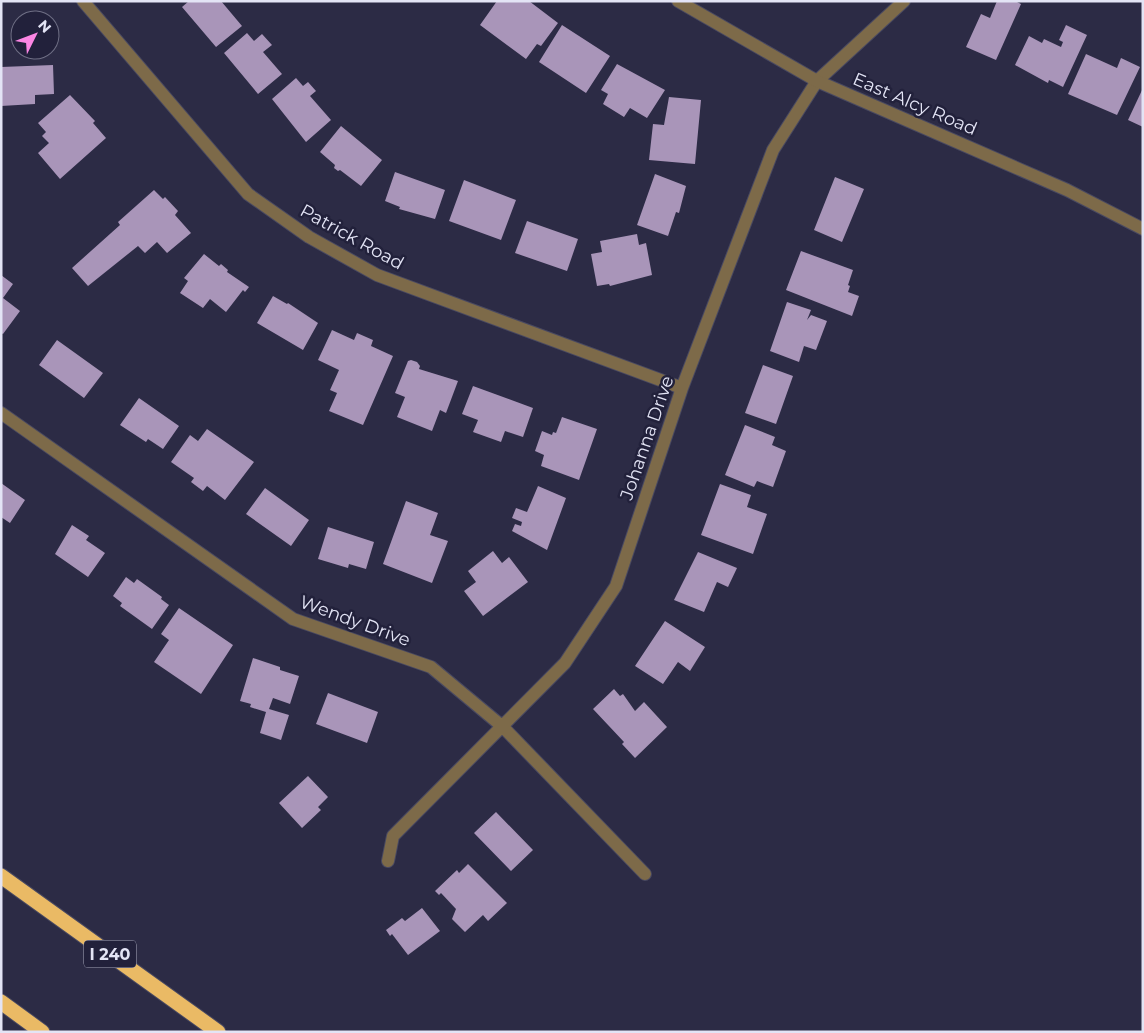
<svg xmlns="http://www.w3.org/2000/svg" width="1144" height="1033" font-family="Montserrat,sans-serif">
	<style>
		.building { fill: #a995b9 }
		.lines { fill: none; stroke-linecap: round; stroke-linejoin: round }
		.minor-casing { stroke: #494961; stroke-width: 14 }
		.tertiary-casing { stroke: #494961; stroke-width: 14 }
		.motorway-casing { stroke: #494961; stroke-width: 17 }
		.minor { stroke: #7d6a49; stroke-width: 12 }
		.tertiary { stroke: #7d6a49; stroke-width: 12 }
		.motorway { stroke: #eaba65; stroke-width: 15 }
		.labels { text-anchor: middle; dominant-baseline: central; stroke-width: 5; stroke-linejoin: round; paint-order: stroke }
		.shield { fill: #22213b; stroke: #a9aabd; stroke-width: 1 }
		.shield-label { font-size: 16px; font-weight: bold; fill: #e3e4f5 }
		.street-label { font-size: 18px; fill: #e3e4f5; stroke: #22213b }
	</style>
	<rect width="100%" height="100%" fill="#2c2b45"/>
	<path class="building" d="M189,1H221L242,26L216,47L182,7Z
		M497,1H529L558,23L541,46L537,44L526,59L480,25Z
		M997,1H1015L1021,4L996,60L966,47L981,14L990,18Z
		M562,25L610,56L586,93L539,62Z
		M1066,25L1087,35L1063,87L1049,80L1048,83L1015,65L1029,36L1042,43L1044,39L1061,47L1063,42L1059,40Z
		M247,33L254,41L262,34L272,45L263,52L282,74L258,94L224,53Z
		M1086,54L1117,68L1121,58L1140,67L1117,115L1068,94Z
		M617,64L665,90L647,118L630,108L624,117L603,104L608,94L601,90Z
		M53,65L54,94L35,95V104L1,106V67Z
		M296,78L303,86L308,82L316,91L310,96L331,120L306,142L272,99Z
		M1143,88V127L1128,120Z
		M70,95L95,121L93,123L106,138L60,179L38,153L49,143L42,136L46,132L38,123Z
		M669,97L701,100L695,164L649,160L653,124L664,125Z
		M341,126L382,160L361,186L340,170L338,171L334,168L335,165L320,152Z
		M395,172L445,190L435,219L399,209L400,207L385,201Z
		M655,174L686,186L679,213L676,212L668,236L637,225Z
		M835,177L864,189L842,242L814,230Z
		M464,180L516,200L501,240L449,221Z
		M154,190L163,199L165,197L178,211L175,215L191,233L167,253L157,242L145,253L138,246L88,286L72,268L120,225L118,222Z
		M527,221L578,239L567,271L515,253Z
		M637,234L639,245L646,243L652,275L610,286L609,284L597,286L591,254L602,252L600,241Z
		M801,251L853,270L848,285L850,286L848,292L859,296L852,316L786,290Z
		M204,254L219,266L221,264L228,270L227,272L249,287L245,292L243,290L226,312L210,299L203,308L180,293L188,281L184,278Z
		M1,275L13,284L3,298L20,311L3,334L1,333Z
		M273,296L287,304L288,303L318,323L303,350L257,323Z
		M787,302L811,310L807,320L811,315L827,321L816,350L804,346L799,362L770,351Z
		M332,330L354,340L357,333L373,340L371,346L393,356L363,425L329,411L337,393L330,390L339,370L318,360Z
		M57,340L103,373L84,398L39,365Z
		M411,360L417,362L420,366L419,369L458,381L446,413L440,410L432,431L397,417L405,397L395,393L408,361Z
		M763,365L793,376L776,424L745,413Z
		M473,386L533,408L523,437L505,431L501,442L473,432L478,420L462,414Z
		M139,398L179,426L163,449L148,439L146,442L120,425Z
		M562,417L597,429L579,480L541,466L544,455L535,451L542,431L552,435L553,432L556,433Z
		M745,425L775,437L772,445L786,451L773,487L757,481L754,487L725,475Z
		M207,429L254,462L225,500L207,486L203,491L191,482L194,478L171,462L190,435L198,441Z
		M1,483L25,500L10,523L1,517Z
		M720,484L751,495L747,507L767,514L753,554L701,535Z
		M538,486L566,498L547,550L512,531L515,524L521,526L522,522L512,518L516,508L527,512Z
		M265,488L309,520L291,546L246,514Z
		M406,501L438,513L430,535L448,541L432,583L383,564Z
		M72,525L89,536L86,540L105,553L88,577L55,554Z
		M328,527L374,542L366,569L349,564L348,568L318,559Z
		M493,551L502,563L509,557L528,582L483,616L464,591L476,582L468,571Z
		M698,552L737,568L728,587L717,582L704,612L674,600Z
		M126,577L134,583L137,579L162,597L161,599L169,605L152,629L120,606L122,603L113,596Z
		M179,608L233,645L201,694L154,662L169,640L161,634Z
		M665,621L705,647L690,671L678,662L663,684L635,666Z
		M253,658L280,667V670L299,676L290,704L273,698L269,709L289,715L281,740L260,733L266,712L250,707L251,704L240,701Z
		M614,689L620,696L623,694L635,711L644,702L667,727L635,758L622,744L624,742L593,709Z
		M328,693L378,712L367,743L316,724Z
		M308,776L328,797L318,807L321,810L302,828L279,803Z
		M496,812L533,850L511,871L474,833Z
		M468,864L507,903L488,921L483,915L465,932L452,919L456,909L441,893L439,895L435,891L457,870L459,873Z
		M422,908L440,931L408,955L392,934L390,936L386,930L402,918L405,921Z"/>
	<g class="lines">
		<defs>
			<path id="minor" d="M83,1L248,194L309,237L377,275L682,388
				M1,413L293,619L431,667L503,727L645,874
				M388,861L393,836L565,663L616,586L682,388L773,150L817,81L904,1"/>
			<path id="tertiary" d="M678,1L817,81L1067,190L1143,229"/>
			<path id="motorway" d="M1,876L218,1032
				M1,1002L42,1032"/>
		</defs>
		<use href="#minor" class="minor-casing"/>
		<use href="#tertiary" class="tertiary-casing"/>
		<use href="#motorway" class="motorway-casing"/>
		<use href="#minor" class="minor"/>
		<use href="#tertiary" class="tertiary"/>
		<use href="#motorway" class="motorway"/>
	</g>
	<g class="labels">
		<rect class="shield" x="84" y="940.5" width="52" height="27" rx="4"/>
		<g class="shield-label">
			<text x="110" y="954">I 240</text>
		</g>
		<g class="street-label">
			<text transform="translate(915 104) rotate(23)">East Alcy Road</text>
			<text transform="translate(352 237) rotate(29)">Patrick Road</text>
			<text transform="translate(647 438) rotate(-71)">Johanna Drive</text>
			<text transform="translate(355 621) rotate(20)">Wendy Drive</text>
		</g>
	</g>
	<rect width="1144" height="1033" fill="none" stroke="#e3e4f5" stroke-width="5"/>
	<g transform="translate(35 35) rotate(48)"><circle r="24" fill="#22213b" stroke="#6f6f85"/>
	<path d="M0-4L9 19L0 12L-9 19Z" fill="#fc86e4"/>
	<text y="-8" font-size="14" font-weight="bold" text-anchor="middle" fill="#e3e4f5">N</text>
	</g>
</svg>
